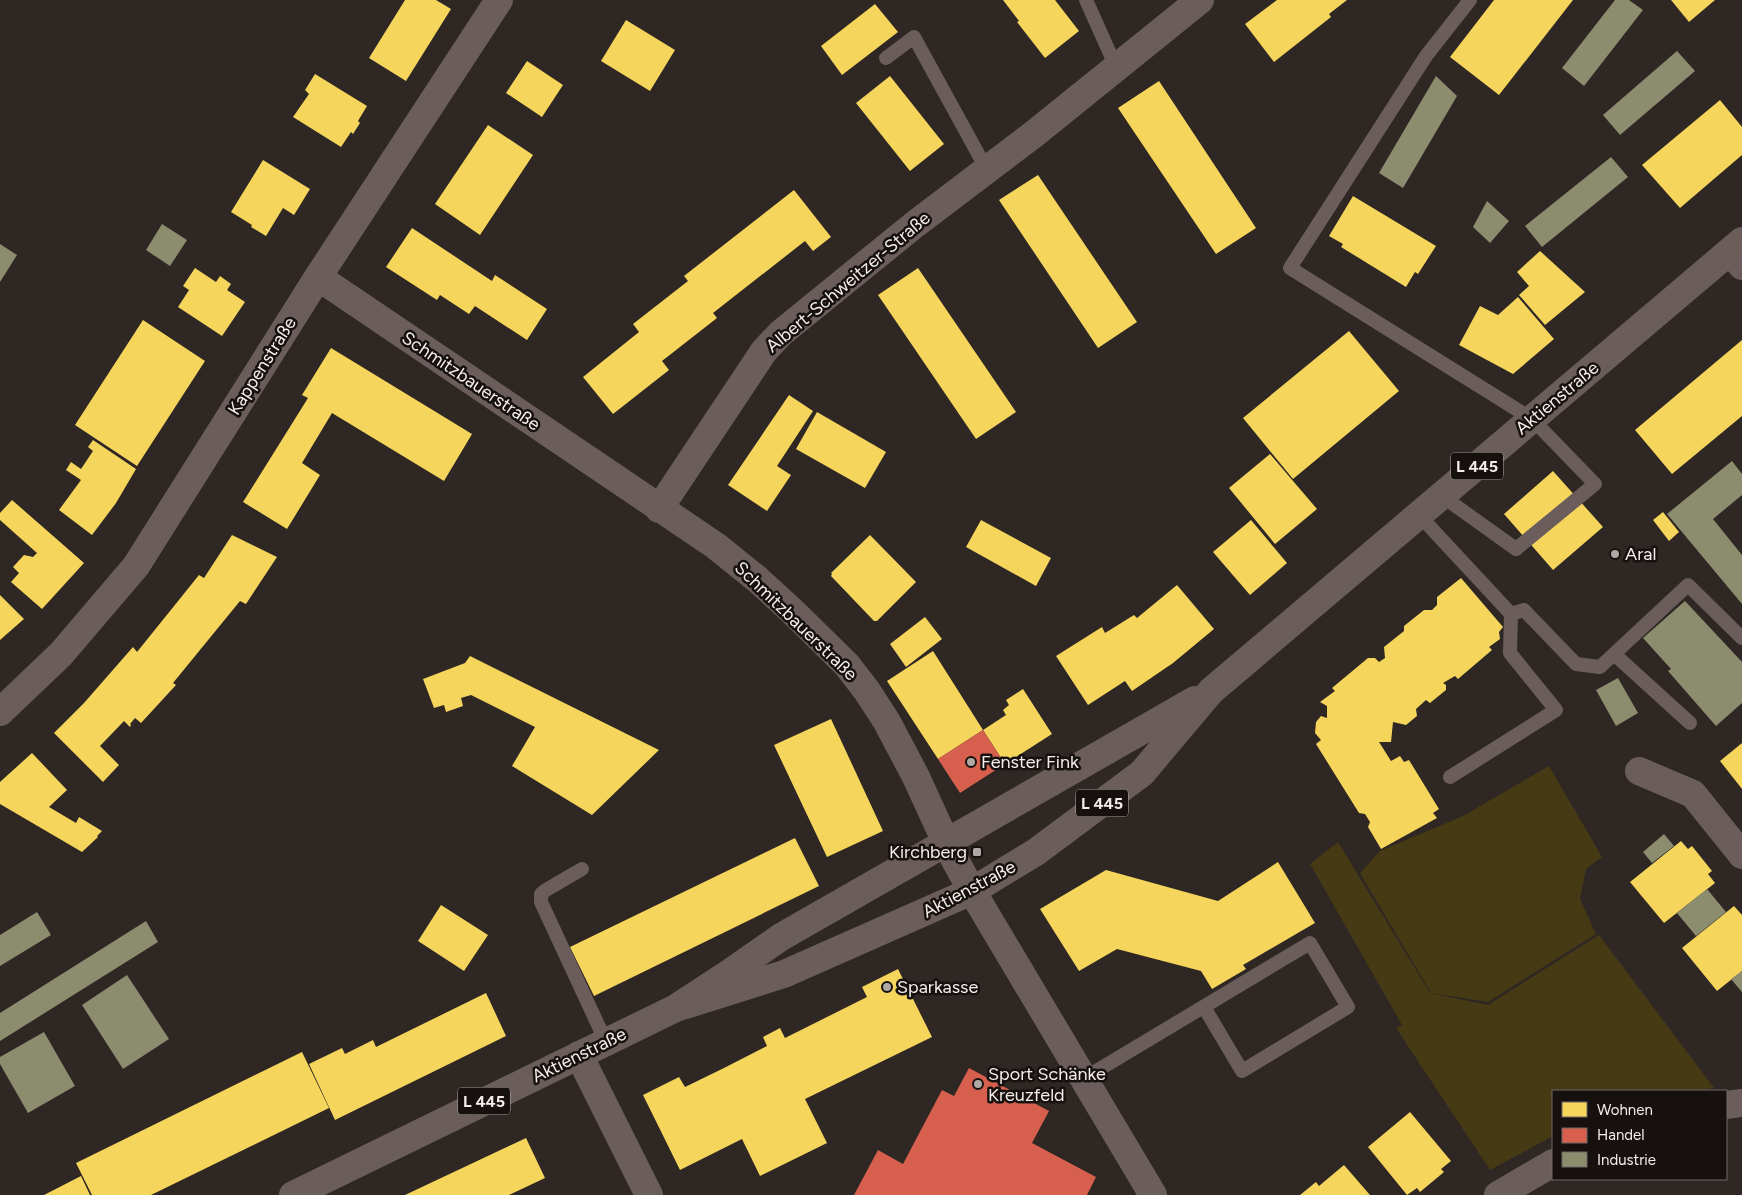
<svg xmlns="http://www.w3.org/2000/svg" width="1742" height="1195" font-family="Figtree,sans-serif">
	<style>
		.green { fill: #463a14 }
		.homes { fill: #f6d55c }
		.shops { fill: #d6604d }
		.industry { fill: #8c8c6e }
		.lines { fill: none; stroke-linecap: round; stroke-linejoin: round }
		.service { stroke: #6a5d5b; stroke-width: 14 }
		.minor { stroke: #6a5d5b; stroke-width: 28 }
		.primary { stroke: #6a5d5a; stroke-width: 28 }
		.tram { stroke: #665e5b; stroke-width: 1 }
		.poi-dot { fill: #afa8a4; stroke: #16110e; stroke-width: 2 }
		.labels { text-anchor: middle; dominant-baseline: central; stroke-width: 5; stroke-linejoin: round; paint-order: stroke }
		.shield { fill: #16110e; stroke: #b1aba7; stroke-width: 1 }
		.shield-label { font-size: 16px; font-weight: bold; fill: #f4ede9 }
		.street-label { font-size: 18px; fill: #f4ede9; stroke: #16110e }
		.poi-label { font-size: 18px; fill: #f4ede9; stroke: #16110e; text-anchor: start }
	</style>
	<rect width="100%" height="100%" fill="#2e2724"/>
	<path class="green" d="M1549,766L1602,857L1586,869L1580,899L1596,934L1488,1002L1431,993L1360,873L1380,851L1463,816Z
		M1338,842L1430,993L1488,1005L1599,935L1714,1088L1696,1091H1553V1136L1490,1170L1396,1028L1402,1025L1310,864Z"/>
	<path class="homes" d="M405,0H436L451,9L406,81L369,58Z
		M1003,0H1055L1079,31L1045,58L1017,22L1019,21Z
		M1277,0H1347L1329,14L1331,17L1274,62L1245,24Z
		M1494,0H1573L1499,95L1450,57Z
		M1671,0H1715L1689,22Z
		M875,4L898,32L842,75L821,46Z
		M626,20L675,50L650,91L601,61Z
		M527,61L563,85L542,117L506,93Z
		M315,74L367,106L358,121L360,123L353,134L351,132L341,147L293,117L309,94L305,90Z
		M890,76L944,144L910,171L856,103Z
		M1159,81L1256,228L1216,254L1118,108Z
		M1720,100L1742,127V155L1680,208L1642,165Z
		M488,125L533,155L480,235L435,204Z
		M263,160L310,189L294,215L283,208L266,236L251,227L252,225L231,212Z
		M1038,175L1137,322L1098,348L999,200Z
		M794,190L831,237L813,251L805,241L713,313L717,318L662,361L669,370L613,414L583,377L639,332L633,324L688,281L684,276Z
		M1353,196L1436,246L1418,274L1415,272L1406,287L1341,247L1343,244L1329,236Z
		M412,228L492,281L495,275L547,309L527,340L475,306L469,314L440,295L437,300L386,267Z
		M1540,251L1585,292L1545,325L1519,295L1529,286L1517,272Z
		M195,268L216,282L220,276L231,284L227,290L245,302L222,336L178,307L189,290L183,286Z
		M918,268L1016,412L976,439L878,295Z
		M1518,297L1554,339L1513,374L1459,345L1480,306L1498,315Z
		M143,320L205,361L137,466L75,425Z
		M1349,331L1399,391L1293,479L1243,418Z
		M1742,340V416L1672,474L1635,430Z
		M331,348L472,434L444,481L332,413L302,463L320,475L287,529L243,502L308,398L302,395Z
		M789,395L813,411L777,466L791,475L767,511L728,485Z
		M817,412L886,452L865,488L796,449Z
		M93,440L136,469L116,503L92,535L59,510L81,480L66,470L71,462L81,469L93,451L88,447Z
		M1270,454L1317,509L1275,544L1229,488Z
		M1553,471L1603,527L1553,570L1504,514Z
		M12,500L84,563L42,609L11,582L19,573L13,567L24,555L33,557L37,553L0,520V513Z
		M1663,512L1679,532L1669,541L1653,520Z
		M981,520L1051,558L1036,586L966,547Z
		M1251,520L1287,563L1250,595L1213,552Z
		M232,535L277,557L246,604L240,601L173,683L176,685L141,723L135,718L130,724L131,725L130,727L124,721L100,746L119,765L103,782L54,733L84,703L133,647L137,652L199,575L204,578Z
		M870,535L916,582L877,621H874L831,576L832,574L831,573Z
		M1461,578L1503,627L1499,632L1500,639L1489,647L1492,650L1458,679L1455,676L1443,683L1446,685V690L1430,703L1426,700L1416,709L1417,716L1406,725L1393,722L1391,742H1379L1391,761L1400,756L1404,762L1409,760L1439,809L1433,813L1437,818L1381,849L1368,827L1370,822L1365,814L1359,813L1316,744L1321,740L1315,733L1316,722L1321,716L1327,718V706L1320,702L1335,691L1332,688L1368,658H1375L1379,662L1385,658L1384,647L1404,631V626L1424,610H1432L1437,605V597Z
		M1177,585L1214,629L1173,663L1132,691L1125,681L1088,705L1056,656L1102,627L1105,633L1134,615L1137,618Z
		M0,595L24,619L0,640Z
		M925,617L942,639L906,667L890,644Z
		M933,651L983,730L938,759L887,681Z
		M470,656L659,750L592,815L512,766L535,727L471,695L461,698L463,706L446,712L444,705L434,708L423,679L465,663Z
		M1023,689L1052,734L1005,764L983,730L1006,715L1003,710L1009,705L1006,700Z
		M831,719L883,831L827,857L774,745Z
		M1742,743V789L1720,761Z
		M32,753L67,790L49,807L76,823L79,817L102,831L97,836L98,837L82,852L0,804V782Z
		M795,838L819,886L594,996L570,947Z
		M1681,841L1688,849L1692,846L1712,871L1708,874L1715,883L1664,923L1630,882Z
		M1278,862L1315,923L1243,965L1246,969L1212,989L1201,971L1117,949L1079,971L1040,909L1106,870L1218,901Z
		M441,905L488,935L464,971L418,941Z
		M1734,906L1742,915V971L1717,991L1682,948Z
		M898,969L932,1037L805,1099L827,1143L760,1176L742,1139L680,1170L643,1095L679,1077L685,1087L724,1068L767,1046L763,1037L780,1028L785,1038L867,997L862,987Z
		M486,993L506,1036L335,1120L309,1064L342,1048L345,1054L373,1040L376,1047Z
		M302,1052L329,1108L151,1195H92L76,1163Z
		M1410,1112L1451,1161L1441,1169L1444,1172L1420,1192L1417,1188L1407,1195L1368,1147Z
		M526,1138L545,1178L509,1195H405Z
		M1344,1165L1370,1195H1300L1316,1182L1319,1186Z
		M81,1176L90,1195H44Z"/>
	<path class="shops" d="M983,730L1005,764L960,793L938,759Z
		M969,1068L1049,1111L1032,1143L1096,1177L1087,1195H854L878,1150L903,1164L942,1090L954,1096Z"/>
	<path class="industry" d="M1615,0H1629L1643,10L1584,86L1562,68Z
		M1677,51L1695,71L1620,135L1603,115Z
		M1436,76L1457,96L1403,188L1379,173Z
		M1611,157L1628,177L1542,247L1525,226Z
		M1487,201L1509,221L1490,243L1473,227Z
		M162,224L187,240L170,266L146,250Z
		M0,244L17,255L0,282Z
		M1732,461L1742,474V495L1713,519L1742,555V604L1667,514Z
		M1685,601L1742,662V703L1716,726L1668,671L1671,669L1643,638Z
		M1618,678L1638,713L1616,726L1596,690Z
		M1664,834L1674,846L1652,863L1643,852Z
		M1707,889L1726,912L1696,936L1677,913Z
		M37,912L51,935L0,966V935Z
		M146,921L158,942L0,1041V1013Z
		M1742,971V992L1731,979Z
		M127,975L169,1039L123,1069L82,1005Z
		M44,1032L75,1086L28,1113L0,1064V1057Z"/>
	<g class="lines">
		<path class="service" d="M1086,0L1116,67
			M886,58L914,37L987,170
			M1442,496L1516,549L1595,484L1532,419L1290,268L1426,56L1470,0
			M1419,515L1511,614L1510,653L1556,710L1450,777
			M1511,614L1524,610L1576,664L1600,667L1688,585L1742,638
			M1614,654L1690,723
			M582,869L546,890L541,894V902L606,1042
			M1083,1079L1310,943L1348,1007L1242,1071L1204,1007"/>
		<path class="minor" d="M1730,252L1742,266
			M318,277L716,546L757,579L792,611L847,665L867,691L887,722L916,777L949,849L972,891L1153,1195
			M659,509L764,351L781,333L914,225L1034,134L1200,0
			M0,712L61,654L136,566L318,277L499,0
			M1639,771L1693,794L1742,855
			M579,1055L649,1195
			M1726,1105L1742,1103
			M1498,1195L1553,1163"/>
		<path class="primary" d="M676,1008L784,974L972,891L1036,852L1142,773L1211,691L1742,241
			M293,1195L676,1008L728,974L781,937L1195,700"/>
		<path class="tram" d="M284,1195L776,950L949,849L1022,798L1191,695L1262,641L1742,235
			M312,1195L583,1063L912,919L969,886L1032,847L1109,788L1539,427L1742,250"/>
	</g>
	<g class="poi-dot">
		<circle cx="1615" cy="554" r="5"/>
		<circle cx="971" cy="762" r="5"/>
		<rect x="972" y="847" width="10" height="10" rx="2.5"/>
		<circle cx="887" cy="987" r="5"/>
		<circle cx="978" cy="1084" r="5"/>
	</g>
	<g class="labels">
		<g class="shield">
			<rect x="1451" y="452.5" width="52" height="27" rx="4"/>
			<rect x="1076" y="789.5" width="52" height="27" rx="4"/>
			<rect x="458" y="1087.5" width="52" height="27" rx="4"/>
		</g>
		<g class="shield-label">
			<text x="1477" y="466">L 445</text>
			<text x="1102" y="803">L 445</text>
			<text x="484" y="1101">L 445</text>
		</g>
		<g class="street-label">
			<text transform="translate(848 282) rotate(-40)">Albert-Schweitzer-Straße</text>
			<text transform="translate(262 366) rotate(-58)">Kappenstraße</text>
			<text transform="translate(471 381) rotate(34)">Schmitzbauerstraße</text>
			<text transform="translate(1557 398) rotate(-40)">Aktienstraße</text>
			<text transform="translate(796 621) rotate(44)">Schmitzbauerstraße</text>
			<text transform="translate(969 889) rotate(-28)">Aktienstraße</text>
			<text transform="translate(579 1055) rotate(-26)">Aktienstraße</text>
		</g>
		<g class="poi-label">
			<text x="1625" y="554">Aral</text>
			<text x="981" y="762">Fenster Fink</text>
			<text x="967" y="852" text-anchor="end">Kirchberg</text>
			<text x="897" y="987">Sparkasse</text>
			<text x="988" y="1074">Sport Schänke<tspan x="988" dy="21">Kreuzfeld</tspan></text>
		</g>
	</g>
	<rect x="1552" y="1090" width="175" height="90" fill="#16110e" stroke="#6f6966"/>
	<rect x="1562" y="1102" width="25" height="15" fill="#f6d55c" stroke="#6f6966"/>
	<text x="1597" y="1115" font-size="15" fill="#f4ede9">Wohnen</text>
	<rect x="1562" y="1128" width="25" height="15" fill="#d6604d" stroke="#6f6966"/>
	<text x="1597" y="1140" font-size="15" fill="#f4ede9">Handel</text>
	<rect x="1562" y="1152" width="25" height="15" fill="#8c8c6e" stroke="#6f6966"/>
	<text x="1597" y="1165" font-size="15" fill="#f4ede9">Industrie</text>
</svg>
